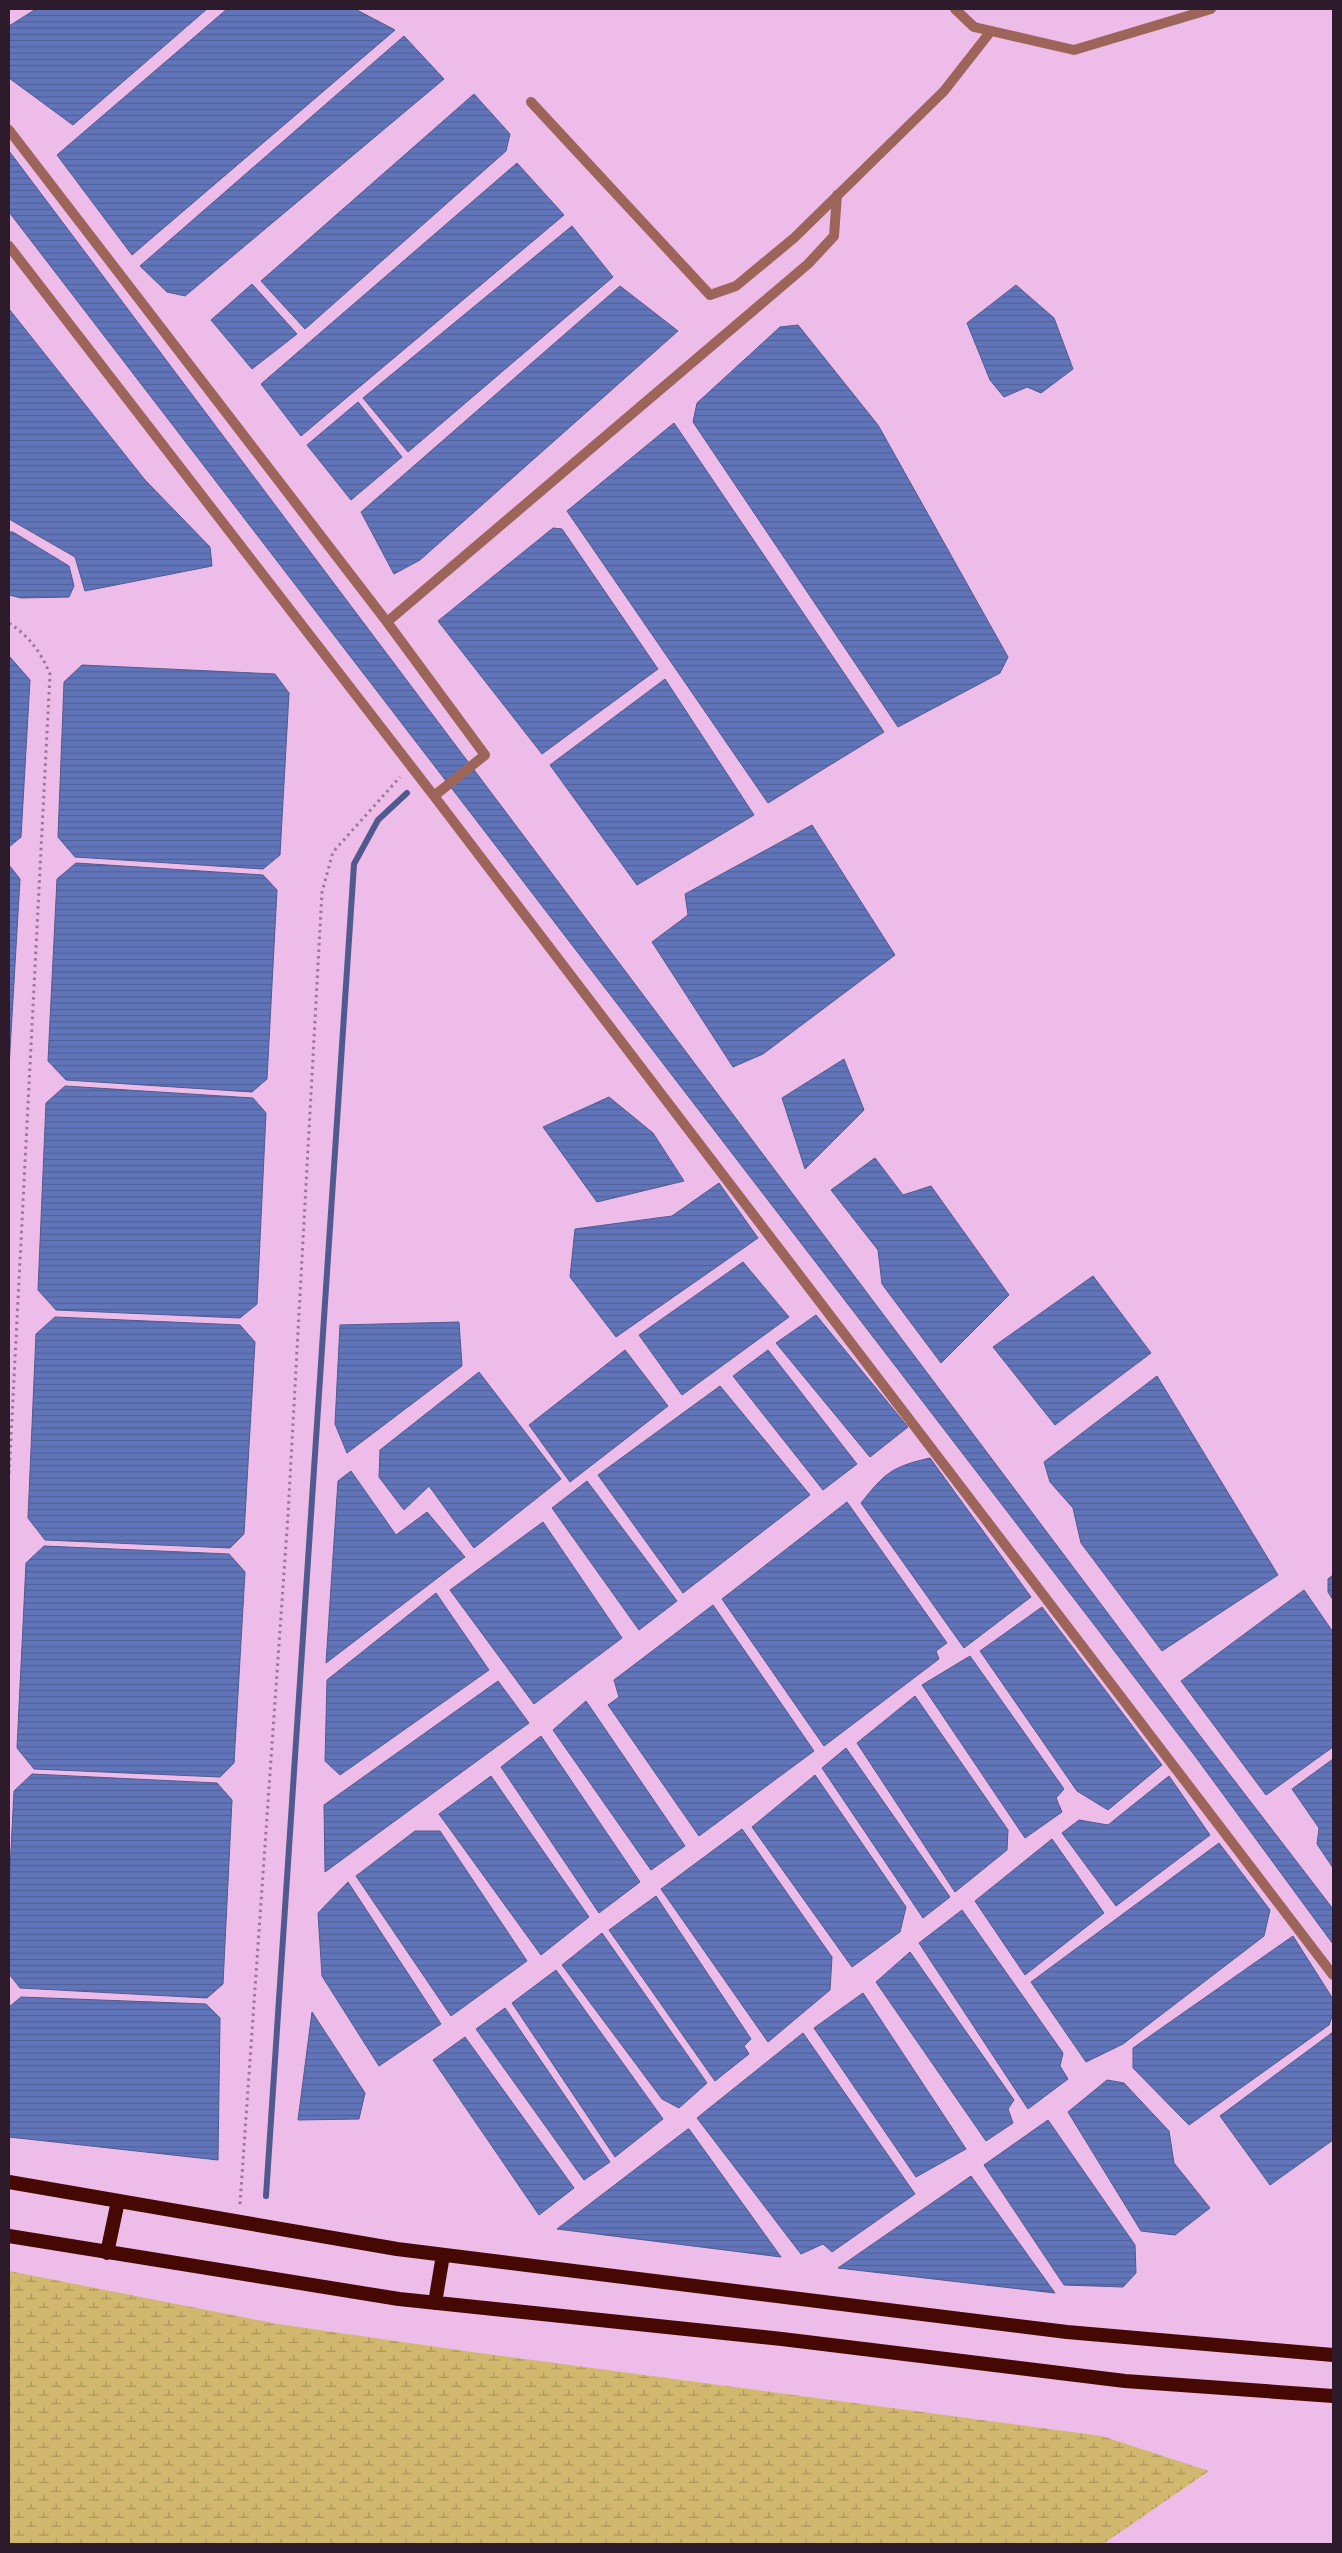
<svg xmlns="http://www.w3.org/2000/svg" width="1342" height="2553" font-family="'Varela Round',sans-serif">
	<style>
		.wetland { fill: url(#wetland-marsh) }
		.water { fill: url(#water-rules); stroke: #515a8f }
		.lines { fill: none; stroke-linecap: round; stroke-linejoin: round }
		.stream { stroke: #515a8f; stroke-width: 6 }
		.path { stroke: #9b7797; stroke-width: 3; stroke-dasharray: 2.5 4; stroke-linecap: butt }
		.minor { stroke: #9d6459; stroke-width: 10 }
		.tertiary { stroke: #9d6459; stroke-width: 10 }
		.trunk { stroke: #460802; stroke-width: 14 }
	</style>
	<defs>
		<pattern id="wetland-marsh" width="20" height="14" patternUnits="userSpaceOnUse" patternTransform="scale(1.25)"><rect width="20" height="14" fill="#d2b86f"/><path d="M1 5h8M5 5V1M11 12h8M15 12V8" fill="none" stroke="#ab955b"/></pattern>
		<pattern id="water-rules" width="6" height="5" patternUnits="userSpaceOnUse" patternTransform="scale(1.25)"><rect width="6" height="5" fill="#6175ba"/><path d="M0 2.5h6" fill="none" stroke="#505f97"/></pattern>
	</defs>
	<rect width="100%" height="100%" fill="#eebce8"/>
	<path class="wetland" d="M9,2271L278,2324L472,2352L1102,2436L1209,2471L1103,2544H9Z"/>
	<path class="water" d="M36,9H207L73,125L9,78V26Z
		M227,9H355L395,30L132,255L57,155Z
		M404,36L444,79L185,296L167,292L140,266Z
		M474,94L510,134L506,151L305,329L261,281Z
		M9,151L1194,1728L1333,1909V1944L1195,1756L9,212Z
		M517,163L564,215L301,436L261,384Z
		M572,226L613,277L408,452L363,398Z
		M252,284L297,334L252,369L211,320Z
		M1016,285L1054,318L1073,369L1041,393L1027,387L1004,397L990,380L967,323Z
		M620,286L678,331L420,560L394,574L361,512Z
		M9,309L145,480L210,547L212,566L85,591L75,557L9,519Z
		M798,325L878,425L1008,657L1000,673L898,727L693,422L697,403L780,327Z
		M358,402L402,457L351,500L307,445Z
		M674,423L884,732L768,803L567,511Z
		M553,528L562,529L658,669L542,754L438,621Z
		M13,532L69,566L74,586L69,597L21,598L9,595V532Z
		M9,656L30,680L21,837L9,847Z
		M82,665L275,674L289,693L280,855L263,869L75,857L58,837L64,682Z
		M665,679L754,815L637,885L550,765Z
		M812,825L895,955L763,1054L733,1067L652,942L688,915L685,894Z
		M76,863L263,875L277,890L267,1079L252,1092L66,1080L48,1061L57,879Z
		M9,865L20,879L9,1068Z
		M844,1059L864,1110L805,1169L782,1098Z
		M65,1086L253,1098L266,1113L257,1304L240,1318L56,1310L38,1290L46,1103Z
		M609,1097L653,1133L684,1181L597,1202L543,1127Z
		M875,1158L903,1195L931,1186L1009,1295L941,1363L882,1284L878,1250L831,1190Z
		M719,1183L758,1238L616,1337L570,1277L575,1229L672,1216Z
		M743,1262L789,1317L682,1395L639,1335Z
		M1093,1276L1151,1353L1055,1425L993,1347Z
		M816,1315L908,1427L870,1457L776,1343Z
		M55,1317L240,1325L255,1342L244,1534L230,1548L45,1540L28,1518L36,1334Z
		M459,1322L462,1366L347,1453L335,1424L340,1325Z
		M625,1350L668,1406L570,1482L529,1425Z
		M768,1350L857,1464L823,1490L733,1376Z
		M479,1372L561,1479L474,1548L429,1486L404,1510L379,1477L380,1450Z
		M1157,1376L1278,1575L1162,1651L1081,1543L1073,1508L1050,1482L1044,1462Z
		M720,1386L810,1495L683,1593L598,1475Z
		M930,1458L1031,1597L964,1648L861,1503C885,1473 891,1467 930,1458Z
		M351,1471L396,1535L427,1512L465,1557L326,1663L338,1481Z
		M587,1481L677,1601L639,1630L552,1508Z
		M847,1502L947,1643L936,1651L939,1659L824,1746L722,1599Z
		M543,1522L622,1638L534,1704L450,1590Z
		M44,1546L229,1554L245,1572L234,1763L220,1777L34,1769L17,1748L26,1563Z
		M1333,1575V1600L1328,1592V1579Z
		M1304,1590L1333,1632V1747L1266,1795L1181,1681Z
		M436,1593L489,1670L340,1775L325,1761L327,1680Z
		M713,1605L814,1751L699,1836L608,1705L619,1697L614,1680Z
		M1042,1607L1162,1765L1108,1810L1077,1791L980,1651Z
		M970,1656L1064,1789L1056,1798L1062,1812L1025,1838L922,1685Z
		M498,1681L529,1723L325,1872L324,1805Z
		M915,1696L1008,1830L1007,1850L955,1892L857,1743Z
		M586,1701L685,1846L651,1870L553,1730Z
		M541,1736L640,1882L599,1913L501,1767Z
		M846,1748L950,1897L923,1918L822,1768Z
		M1333,1759V1868L1317,1844L1319,1828L1292,1789Z
		M32,1774L217,1783L232,1800L223,1984L207,1998L20,1988L9,1974V1889L14,1791Z
		M815,1775L906,1907L900,1932L852,1967L752,1827Z
		M491,1776L589,1917L541,1955L439,1814Z
		M1169,1776L1210,1835L1116,1906L1062,1833L1079,1820L1108,1825Z
		M742,1829L832,1957L830,1990L768,2042L661,1889Z
		M415,1831H440L527,1961L451,2016L356,1876Z
		M1052,1839L1104,1913L1025,1975L975,1901Z
		M1219,1843L1270,1910L1264,1936L1123,2044L1086,2062L1031,1982Z
		M348,1882L441,2024L379,2066L322,1976L318,1913Z
		M656,1896L751,2039L744,2046L749,2054L715,2081L609,1930Z
		M962,1910L1063,2053L1060,2066L1068,2079L1028,2109L919,1943Z
		M602,1933L707,2083L679,2108L662,2099L562,1965Z
		M1293,1936L1333,1999V2014L1329,2025L1189,2125L1133,2068V2048Z
		M910,1952L1014,2100L1008,2109L1013,2123L986,2141L876,1982Z
		M556,1970L663,2119L615,2157L512,2003Z
		M863,1993L966,2149L916,2177L814,2028Z
		M21,1997L206,2004L220,2018L218,2160L9,2137V2007Z
		M505,2008L610,2162L584,2180L476,2029Z
		M312,2012L365,2093L359,2119L298,2120Z
		M1333,2032V2140L1270,2185L1220,2116Z
		M803,2033L915,2194L832,2252L823,2244L801,2254L697,2118Z
		M465,2037L574,2188L539,2215L433,2060Z
		M1107,2080L1124,2083L1169,2131L1174,2163L1210,2208L1175,2235L1141,2231L1068,2112Z
		M1048,2120L1135,2245L1136,2273L1123,2287L1064,2285L984,2165Z
		M689,2129L781,2257L557,2229L688,2129Z
		M971,2176L1055,2293L838,2268Z"/>
	<g class="lines">
		<path class="stream" d="M266,2196L354,864L378,820L407,793"/>
		<path class="path" d="M9,623C30,637 40,651 50,674L9,1476
			M240,2204L288,1515L322,892L333,852L400,777"/>
		<path class="minor" d="M531,102L710,295L736,286L794,238L944,91L991,31
			M9,130L387,622L808,264L834,236L837,195
			M9,246L434,796L1333,1975
			M387,622L485,755L434,796"/>
		<path class="tertiary" d="M955,9L974,27L1074,50L1211,9"/>
		<path class="trunk" d="M9,2182L397,2249L1067,2332L1333,2355
			M9,2236L399,2299L782,2339L1125,2381L1333,2396
			M107,2253L118,2201
			M435,2303L443,2255"/>
	</g>
	<rect width="1342" height="2553" fill="none" stroke="#2d1b2b" stroke-width="20"/>
</svg>
